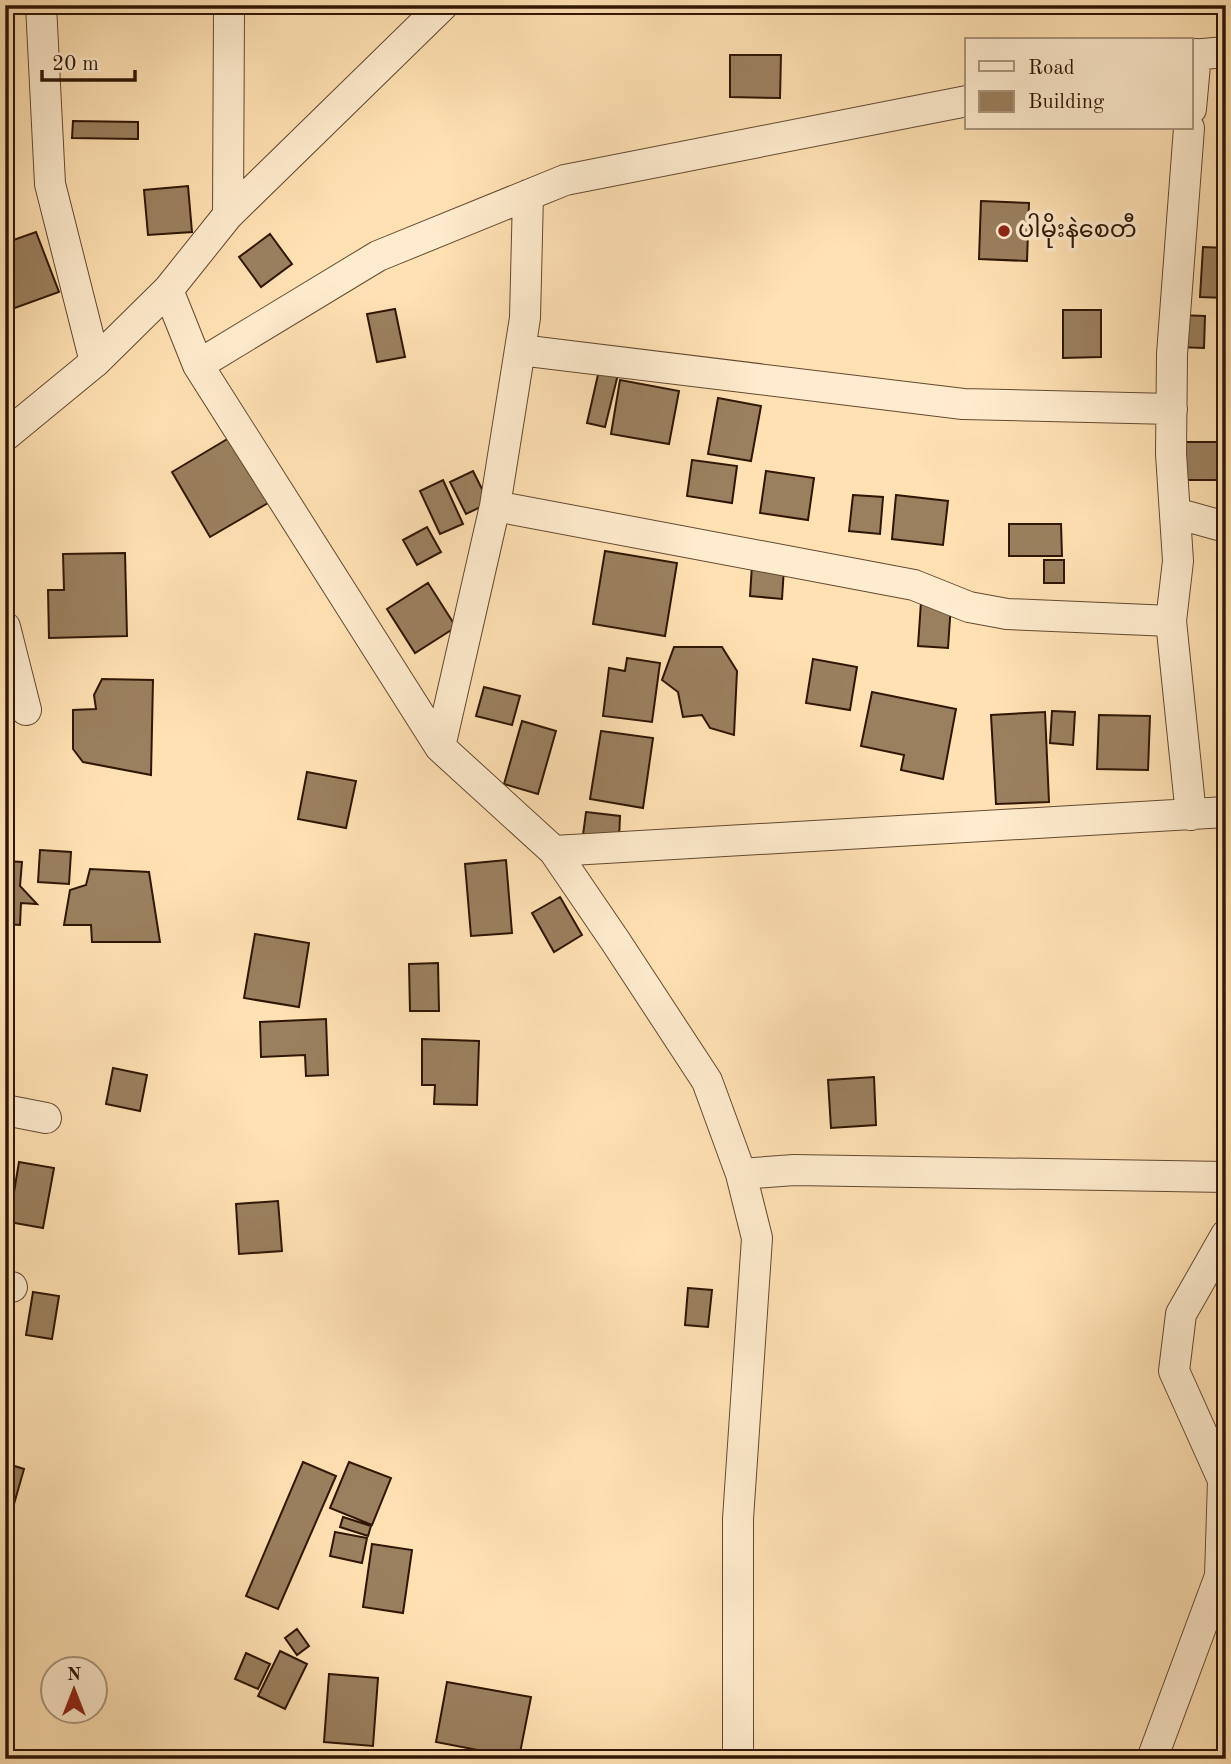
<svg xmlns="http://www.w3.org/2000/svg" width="1231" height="1764" font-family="'Old Standard TT','Noto Sans Myanmar',serif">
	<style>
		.building { fill: #9b805f; stroke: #2f1604; stroke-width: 2 }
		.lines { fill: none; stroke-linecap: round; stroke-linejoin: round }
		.street-casing { stroke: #634930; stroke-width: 32 }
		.street { stroke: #ffecce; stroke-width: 30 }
		.poi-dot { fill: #8f2418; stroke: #ffecce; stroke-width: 2.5 }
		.labels { text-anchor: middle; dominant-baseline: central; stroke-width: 7; stroke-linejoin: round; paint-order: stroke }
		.poi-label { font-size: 24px; fill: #2f1604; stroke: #ffecce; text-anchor: start }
	</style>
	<rect width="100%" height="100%" fill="#ffe1b3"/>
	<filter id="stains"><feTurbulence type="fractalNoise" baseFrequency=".00286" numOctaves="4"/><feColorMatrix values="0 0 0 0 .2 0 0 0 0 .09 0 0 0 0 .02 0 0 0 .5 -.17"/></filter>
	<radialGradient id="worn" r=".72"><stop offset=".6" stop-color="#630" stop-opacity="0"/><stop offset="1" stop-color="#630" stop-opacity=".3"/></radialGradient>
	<path class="building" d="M730,55H781L780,98L730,97Z
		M73,121L138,122V139L72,138Z
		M188,186L192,232L148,235L144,190Z
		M981,201L1029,203L1027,261L979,259Z
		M36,232L59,292L12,309L5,290V243Z
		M270,234L292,264L261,287L239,257Z
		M1203,247L1226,248V298L1200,297Z
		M395,309L405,357L377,362L367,314Z
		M1063,310H1101V357L1063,358Z
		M1178,315L1205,316L1204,348L1177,347Z
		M600,366L619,370L605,427L587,423Z
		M620,380L679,391L669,444L611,434Z
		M718,398L761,406L751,461L708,454Z
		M229,438L268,503L210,537L172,472Z
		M1185,442H1219L1218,480H1184Z
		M692,460L737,466L732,503L687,496Z
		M473,471L489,503L466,514L450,482Z
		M766,471L814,478L808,520L760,513Z
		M443,480L463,524L440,534L420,491Z
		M853,495L883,497L880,534L849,531Z
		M896,495L948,501L943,545L892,539Z
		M1009,524H1061L1062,556H1009Z
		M427,527L441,552L417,565L403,540Z
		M605,551L677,563L665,636L593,624Z
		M125,553L127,636L49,638L48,590H64L63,554Z
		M1044,560H1064V583H1044Z
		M752,565L784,568L782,599L750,596Z
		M428,583L456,627L415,653L387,609Z
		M921,602L951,604L948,648L918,646Z
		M674,647H722L737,671L734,735L710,728L702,715L683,717L678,692L662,680Z
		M627,658L660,663L652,722L603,716L609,668L625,671Z
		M813,659L857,667L850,710L806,703Z
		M102,679L153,680L151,775L83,762L73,749V710L96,709L94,695Z
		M484,687L520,696L512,725L476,716Z
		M872,692L956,709L943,779L901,770L904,755L861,746Z
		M1052,711L1075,712L1073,745L1050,743Z
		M1045,712L1049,802L996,804L991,715Z
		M1099,715L1150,716L1148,770L1097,769Z
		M522,721L556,731L538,794L504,784Z
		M601,731L653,738L643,808L590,799Z
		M307,772L356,781L346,828L298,819Z
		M586,812L620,816L619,839L583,835Z
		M40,850L71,852L69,884L38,882Z
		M506,860L512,933L471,936L465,864Z
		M5,861L22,862L20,886L37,904L21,903L20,925L5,924Z
		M90,869L149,872L160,942H92L91,925H64L70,890L86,885Z
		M560,897L582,935L554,952L532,913Z
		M255,934L309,943L299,1007L244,998Z
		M438,963L439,1011H410L409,964Z
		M326,1019L328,1075L306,1076L305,1055L261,1057L260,1022Z
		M422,1039L479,1041L477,1105L434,1104L435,1085H422Z
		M113,1068L147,1075L140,1111L106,1104Z
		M874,1077L876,1125L831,1128L828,1080Z
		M19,1162L54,1168L43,1228L9,1222Z
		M278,1201L282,1251L239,1254L236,1204Z
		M688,1288L712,1290L708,1327L685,1325Z
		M33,1292L59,1296L52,1339L26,1335Z
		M303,1462L336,1476L278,1609L246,1596Z
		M349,1462L391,1478L372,1525L330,1508Z
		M5,1463L24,1469L10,1518L5,1517Z
		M343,1517L371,1526L368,1536L340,1527Z
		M335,1532L367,1538L362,1563L330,1556Z
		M372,1544L412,1550L403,1613L363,1607Z
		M297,1629L309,1646L297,1655L285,1638Z
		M280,1651L307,1664L285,1709L258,1696Z
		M246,1653L270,1664L258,1689L235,1679Z
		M329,1674L378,1678L373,1746L324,1742Z
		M447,1682L531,1697L519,1758L436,1742Z"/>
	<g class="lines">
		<defs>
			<path id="street" d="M41,5L50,184L95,362
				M1191,55L1226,52
				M1191,109L1196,54
				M1189,128L1172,354L1171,454L1178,561L1171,621L1191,815
				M228,215L443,5
				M168,290L198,365L440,747L554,851L616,942L707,1081L741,1174L757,1238L738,1519V1759
				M520,350L963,404L1172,409
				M198,365L378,256L565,180L967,101
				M5,436L95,362L168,290L228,215L229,5
				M495,506L914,585L969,607L1007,614L1171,621
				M1175,513L1226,527
				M5,627L26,710
				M440,747L495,506L525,318L528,195
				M554,851L1226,812
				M5,1110L46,1118
				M741,1174L794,1170L1226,1177
				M5,1286L12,1287
				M1152,1759L1220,1576L1223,1480L1174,1371L1181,1314L1226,1235"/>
		</defs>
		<use href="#street" class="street-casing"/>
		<use href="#street" class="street"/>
	</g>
	<circle class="poi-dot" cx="1004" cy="231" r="7"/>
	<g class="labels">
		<g class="poi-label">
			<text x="1018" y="231">ပါမိုးနဲစေတီ</text>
		</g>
	</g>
	<rect width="1231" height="1764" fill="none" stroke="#ffe1b3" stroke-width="28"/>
	<rect x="7" y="7" width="1217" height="1750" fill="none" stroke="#2f1604" stroke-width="3.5"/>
	<rect x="14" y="14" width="1203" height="1736" fill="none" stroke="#2f1604" stroke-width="2"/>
	<rect x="965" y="38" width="228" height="91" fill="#ffecce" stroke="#ac967d" stroke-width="2"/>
	<rect x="979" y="61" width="35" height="10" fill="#ffecce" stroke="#ac967d" stroke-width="2"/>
	<text x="1028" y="74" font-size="21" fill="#2f1604">Road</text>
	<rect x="979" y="91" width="35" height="21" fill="#9b805f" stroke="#ac967d" stroke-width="2"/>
	<text x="1028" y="108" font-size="21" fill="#2f1604">Building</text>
	<g transform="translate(74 1690)"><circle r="33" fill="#ffecce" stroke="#ac967d" stroke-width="2"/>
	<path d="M0-5L12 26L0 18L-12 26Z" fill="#8f2418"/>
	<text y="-10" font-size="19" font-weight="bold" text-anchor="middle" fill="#2f1604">N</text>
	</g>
	<path d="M42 70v10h93v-10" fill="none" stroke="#2f1604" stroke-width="3.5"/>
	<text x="52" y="70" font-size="21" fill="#2f1604" stroke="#ffecce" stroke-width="5" paint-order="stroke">20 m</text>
	<rect width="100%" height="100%" filter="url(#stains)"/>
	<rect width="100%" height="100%" fill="url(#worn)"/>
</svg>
